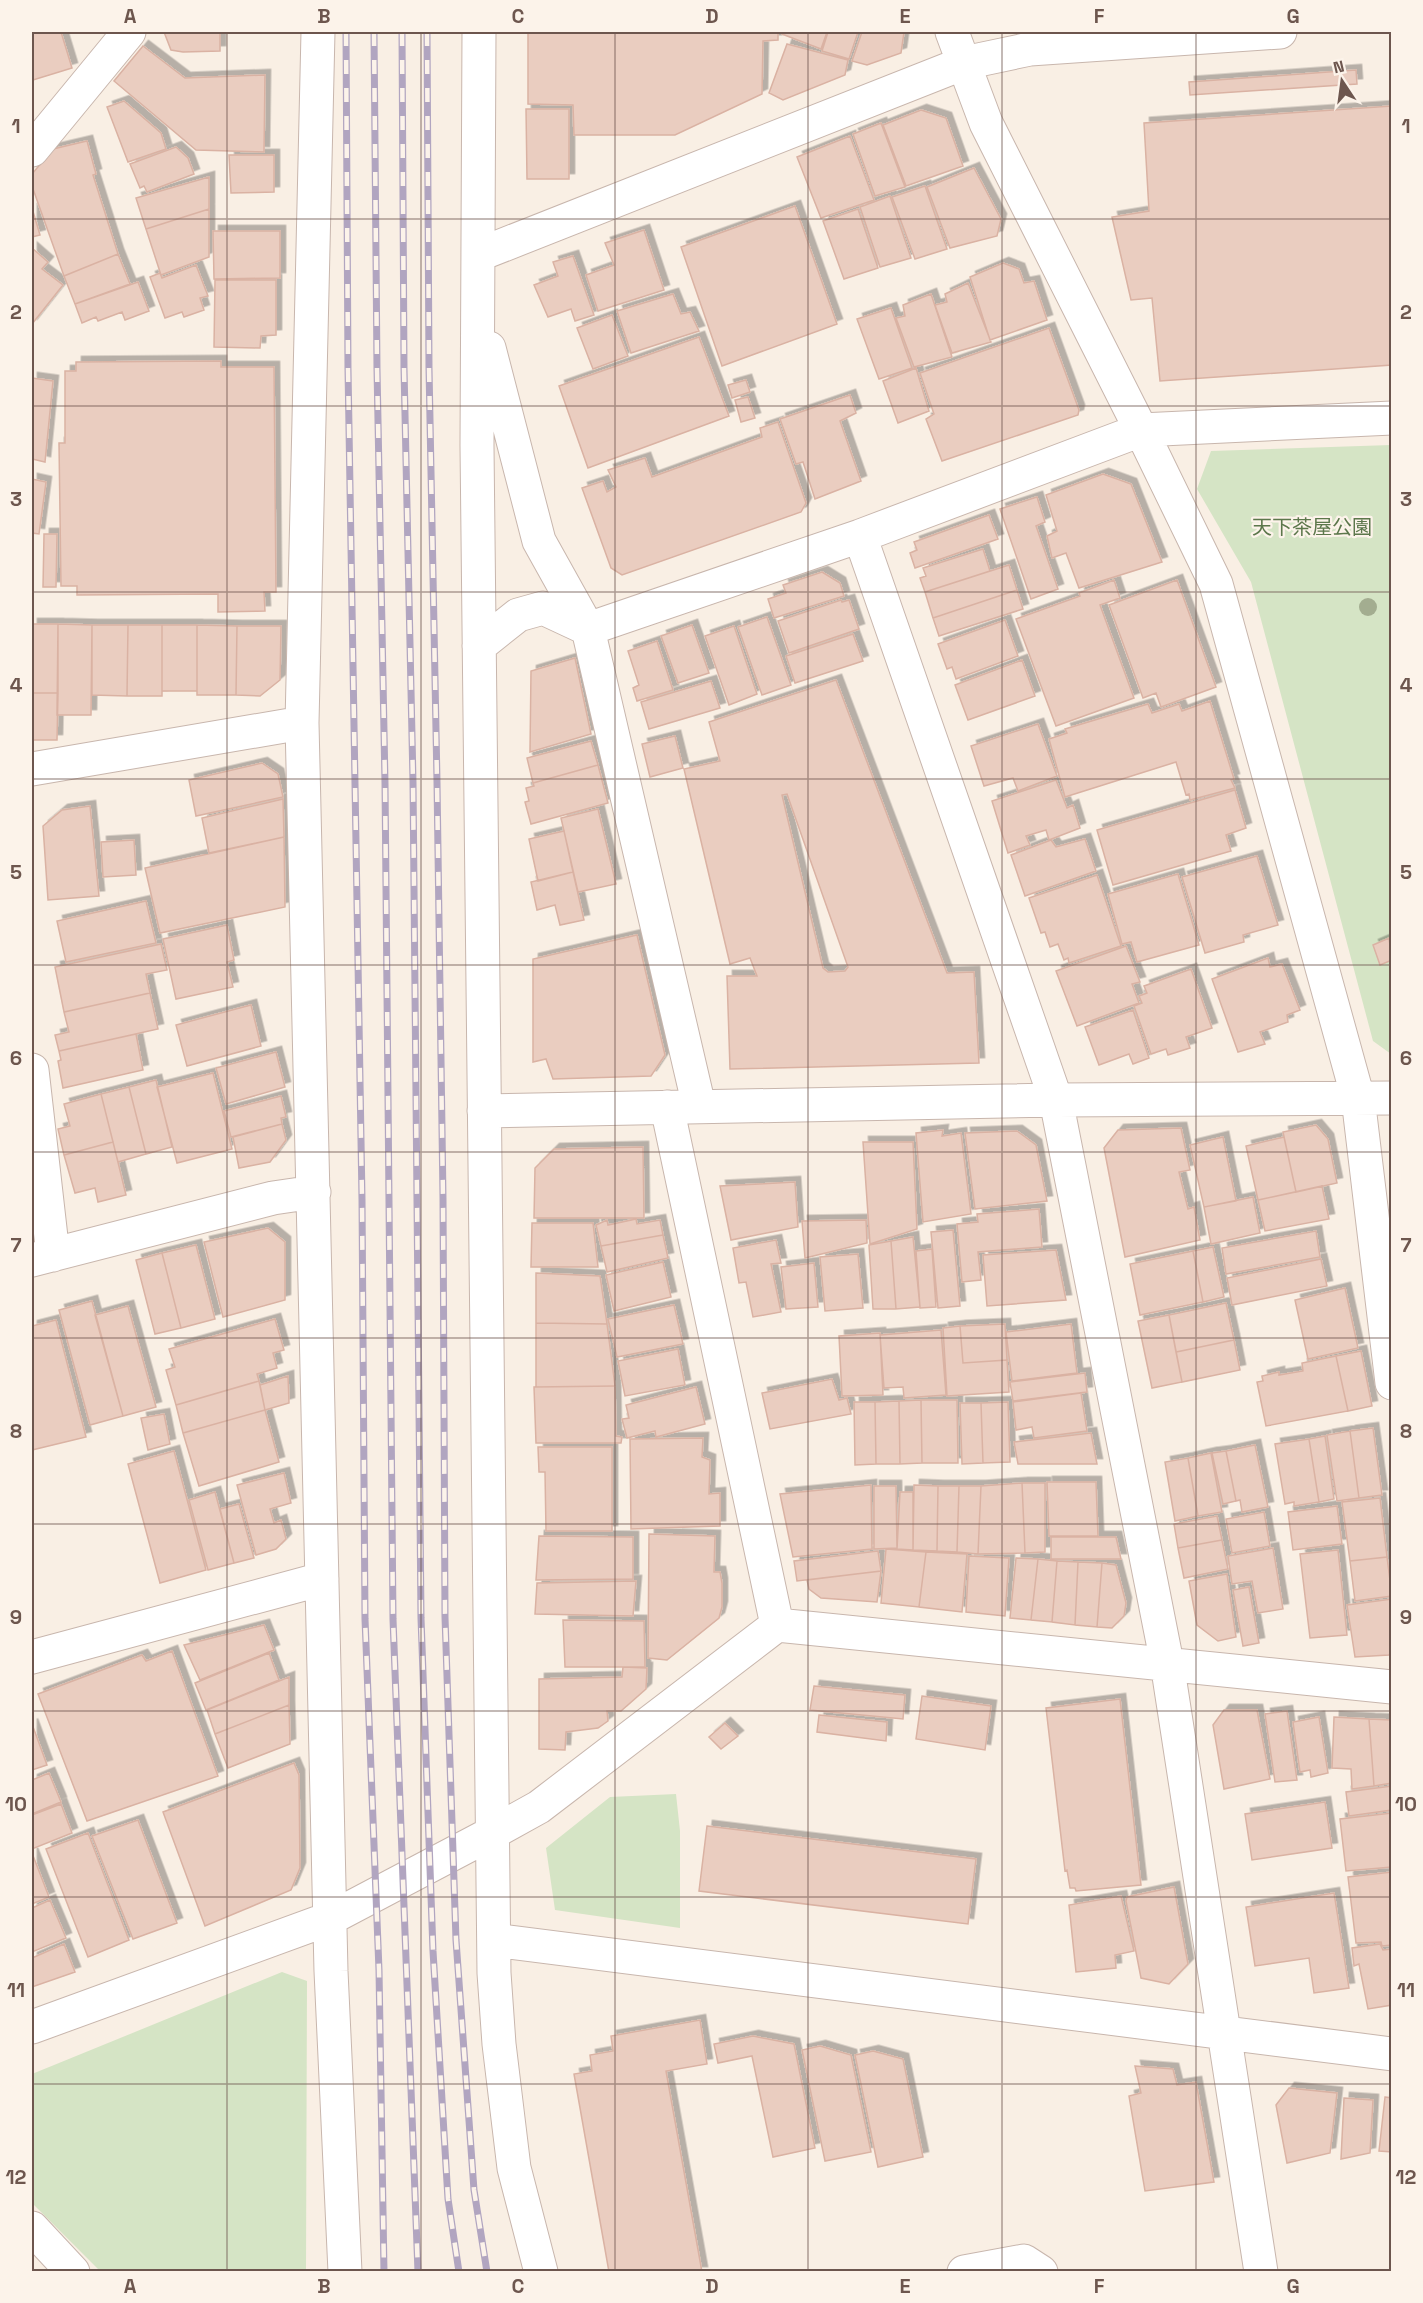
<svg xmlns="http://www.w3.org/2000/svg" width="1423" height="2303" font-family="'Space Grotesk','Noto Sans JP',sans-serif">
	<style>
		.green { fill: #d5e4c5 }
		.building { fill: #eacdc0; stroke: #dab2a3; stroke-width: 1.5; fill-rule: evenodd; filter: url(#shadow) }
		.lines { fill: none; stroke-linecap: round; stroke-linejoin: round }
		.minor-casing { stroke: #c8b6ad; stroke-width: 35 }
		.minor { stroke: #fff; stroke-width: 33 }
		.rail-casing { stroke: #b1a5c0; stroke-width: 7 }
		.rail { stroke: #fcf3ea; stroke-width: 4.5; stroke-dasharray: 14; stroke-linecap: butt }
		.tree { fill: #a3ad90 }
		.grid { fill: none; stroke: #6d564e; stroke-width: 1.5; stroke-opacity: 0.55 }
		.labels { text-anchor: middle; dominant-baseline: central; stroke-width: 4.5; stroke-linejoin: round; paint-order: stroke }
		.park-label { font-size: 20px; fill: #5c774b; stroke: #fcf3ea }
		.neatline { fill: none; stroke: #6d564e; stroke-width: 2 }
		.grid-label { font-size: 20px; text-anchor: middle; font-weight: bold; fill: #6d564e }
	</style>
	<defs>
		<filter id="shadow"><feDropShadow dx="5.5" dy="-5.5" stdDeviation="0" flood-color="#0004"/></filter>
	</defs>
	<rect width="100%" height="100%" fill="#f9efe4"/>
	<path class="green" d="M1391,445V1054L1373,1041L1251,582L1197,489L1211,451Z
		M676,1794L680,1831V1928L555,1910L546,1848L610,1797Z
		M282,1972L307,1981L306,2271H100L32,2203V2074Z"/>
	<path class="building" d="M32,32H61L72,68L33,80Z
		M164,32H220V51L183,52L171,50Z
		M528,32H778V40L763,41L762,94L675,135H574L573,105L528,104Z
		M783,32H827L821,49L782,34Z
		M828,32H858L849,59L822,51Z
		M862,32H904L901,53L867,65L852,61Z
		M787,44L848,60L845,75L783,100L769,93Z
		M143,46L185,78L265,75L264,152L196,150L114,81Z
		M1356,70L1357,84L1190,95L1189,82Z
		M124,101L161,133L166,149L128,162L107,107Z
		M1392,106V365L1160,381L1152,298L1131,300L1112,217L1149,211L1144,123Z
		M526,109H569V179H527Z
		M921,110L946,118L963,166L906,186L883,125Z
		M881,123L905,187L875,196L853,134Z
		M850,136L874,200L821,218L797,157Z
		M87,141L96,174L93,175L118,254L64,276L32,186V174L53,149Z
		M176,147L188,158L194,174L147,192L144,186L140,188L130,164Z
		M229,155H274V192L231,193Z
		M974,168L1001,219L997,236L950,248L927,187Z
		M209,177V209L146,229L136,198Z
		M925,186L947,249L915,259L892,197Z
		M890,196L911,258L880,267L860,207Z
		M795,206L837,324L722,366L681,247Z
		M32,208L40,235L32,237Z
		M209,209V257L161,275L146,229Z
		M858,209L878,268L844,279L823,221Z
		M644,230L664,290L598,311L586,275L614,265L605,243Z
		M213,231H280V278L214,279Z
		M32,248L48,262L42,269L63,285L32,324Z
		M118,254L130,284L75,304L64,276Z
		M573,256L594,315L575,321L571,309L548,317L534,285L558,276L553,262Z
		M1003,263L1019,269L1024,283L1034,281L1047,320L990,340L970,277Z
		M196,265L208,296L200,298L204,310L184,317L182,312L165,318L150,277L160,273L162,278Z
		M215,280H276V335L261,336L260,348L214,347Z
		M138,282L149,311L125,320L122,312L98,321L96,317L82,323L75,304Z
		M968,283L991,342L952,353L935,305L947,302L945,294Z
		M673,294L681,314L690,312L699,331L631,353L617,311Z
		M931,294L952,357L914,367L896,318L905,316L903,305Z
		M891,308L912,368L879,379L857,319Z
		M612,315L628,356L593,369L577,328Z
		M1049,328L1079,410L1078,415L942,461L926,419L934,414L920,373Z
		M699,337L729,416L588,468L559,386Z
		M221,361V367H274L276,592H264L265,611L218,612V594L77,595V586H61L59,443H65V371H76V362Z
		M916,368L929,411L898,423L883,381Z
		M32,378L53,381L45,462L32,459Z
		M746,380L750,392L732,398L728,385Z
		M850,395L856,413L840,421L861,481L815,499L803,462L796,464L780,419Z
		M748,397L755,418L741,422L735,400Z
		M778,422L806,503L801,512L622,575L611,568L582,488L603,481L607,492L616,487L608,470L645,458L652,477L762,437L760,428Z
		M1103,474L1131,484L1162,562L1079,588L1066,553L1052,558L1047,536L1057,531L1046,495Z
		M32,479L46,482L39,534L32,533Z
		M1037,497L1045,522L1036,526L1058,589L1031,599L1000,509Z
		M989,515L998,539L915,568L910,553L917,550L914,542Z
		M44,534H57L56,587H43Z
		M983,549L990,571L925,592L920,578L926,576L923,568Z
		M1009,565L1017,590L933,618L925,592Z
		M822,572L840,583L844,596L774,618L768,599L786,593L783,585Z
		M1114,580L1120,598L1100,605L1134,698L1056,726L1016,619L1080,596L1079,593Z
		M1177,580L1216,687L1161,707L1156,693L1143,698L1109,605Z
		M1017,590L1023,609L939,636L933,618Z
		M841,600L842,602L849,600L859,629L789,653L778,621Z
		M767,617L791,685L762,695L738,627Z
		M1005,620L1018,656L956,679L952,667L947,669L938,644Z
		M32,624H58V693H32Z
		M58,624L92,625L91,715H57Z
		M92,625H128L127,696L92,695Z
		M128,625H162V696H127Z
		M162,625H197V691H162Z
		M197,625L237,626L236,695H197Z
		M692,625L709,673L678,683L661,636Z
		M237,626H281L280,680L260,696L236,695Z
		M734,626L757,694L729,705L705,636Z
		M853,634L863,661L795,683L786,656Z
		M657,641L673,690L637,701L633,688L639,685L628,651Z
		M575,658L591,734L530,752L531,671Z
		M1022,660L1035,696L968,720L955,685Z
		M836,680L947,973L974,972L979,1063L730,1069L727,976H757L750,958L730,964L684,769L720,761L709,722ZM787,794L848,967L845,971L828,972L823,968L782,795Z
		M711,681L720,708L649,729L641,702Z
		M32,693H58L57,740H32Z
		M1210,701L1234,779L1231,780L1235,788L1190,800L1189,794L1186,795L1176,762L1065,797L1049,739L1067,733L1065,729L1148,704L1152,713L1179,704L1182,711Z
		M1038,724L1057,776L1018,791L1013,778L984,786L971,746Z
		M675,736L683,768L650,777L642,744Z
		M591,741L598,765L533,783L527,758Z
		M262,763L278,774L283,797L196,816L189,780Z
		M598,765L608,803L531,824L525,802L529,801L526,788L534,786L533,783Z
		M1056,780L1067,808L1073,805L1080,828L1049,840L1046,830L1026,836L1030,845L1008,853L992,801Z
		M1235,790L1246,828L1226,835L1231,851L1113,885L1097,830Z
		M283,799L284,837L209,853L202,818Z
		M90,806L99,896L48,900L43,826L62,810Z
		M598,809L616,884L578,892L561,818Z
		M564,831L573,872L538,881L529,839Z
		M284,837L285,907L160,933L145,868Z
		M1085,839L1096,871L1025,896L1011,855L1051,840L1056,847Z
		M134,840L136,875L103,877L101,842Z
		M1257,856L1278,925L1243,935L1244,942L1205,953L1182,877Z
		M573,872L584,920L560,925L555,905L537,910L531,882Z
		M1178,874L1199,945L1137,962L1131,942L1122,944L1108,894Z
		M1097,875L1121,946L1069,963L1068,958L1064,960L1058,944L1050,947L1045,932L1041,933L1029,898Z
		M146,901L156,943L66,962L57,921Z
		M227,925L234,960L227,962L233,987L176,999L163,939Z
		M637,935L665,1055L651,1076L553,1079L546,1059L533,1062V959Z
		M1389,938L1392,960L1380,965L1373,945Z
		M161,944L167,970L146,974L150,993L64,1012L55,967Z
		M1126,946L1140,982L1132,984L1139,1003L1077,1026L1056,971Z
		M1268,958L1270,967L1282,964L1300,1010L1287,1015L1288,1022L1260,1032L1265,1044L1238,1052L1212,979Z
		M1191,969L1212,1028L1186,1037L1190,1048L1168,1055L1166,1049L1151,1054L1134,1006L1142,1003L1139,996L1147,993L1144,986Z
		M150,993L158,1029L59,1051L55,1035L69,1032L64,1012Z
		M251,1005L261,1046L187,1066L176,1025Z
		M1133,1010L1149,1058L1133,1064L1129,1054L1099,1065L1085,1027Z
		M136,1034L143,1070L63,1088L58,1061L61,1060L59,1051Z
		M276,1052L285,1087L226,1104L216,1068Z
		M213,1073L232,1149L177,1163L157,1087Z
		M156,1080L172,1147L146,1154L129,1087Z
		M129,1087L146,1154L118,1162L101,1094Z
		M101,1094L113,1142L64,1155L58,1129L70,1126L64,1104Z
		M281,1096L286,1117L281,1118L282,1124L231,1137L224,1111Z
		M282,1124L286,1140L270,1162L239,1168L233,1137Z
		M1316,1125L1328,1139L1337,1183L1296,1192L1283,1132Z
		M1181,1128L1190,1170L1179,1172L1188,1209L1194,1207L1200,1240L1125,1257L1104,1148L1118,1130Z
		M943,1130L942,1136L961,1133L971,1214L923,1222L916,1133Z
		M1017,1131L1036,1145L1047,1201L975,1209L965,1133Z
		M1223,1137L1236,1201L1204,1207L1190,1145Z
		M1284,1137L1296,1192L1258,1200L1246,1146Z
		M113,1142L126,1195L98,1202L95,1188L75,1193L64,1155Z
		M863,1142H913L917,1229L870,1244Z
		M643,1147L644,1218H534L535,1168L554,1149Z
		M795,1182L798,1227L731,1240L720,1186Z
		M1322,1186L1329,1219L1265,1231L1258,1200Z
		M1253,1197L1260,1233L1211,1244L1204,1207Z
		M1039,1209L1042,1247L978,1252L981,1280L962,1282L957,1224L978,1222L977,1214Z
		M636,1219L637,1224L660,1220L663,1235L601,1246L596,1225L607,1220L608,1225Z
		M866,1220L867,1243L805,1258L802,1221Z
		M532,1223H593L598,1267H531Z
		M268,1228L285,1242V1300L223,1317L204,1242Z
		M953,1230L960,1306L938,1308L931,1232Z
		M1316,1231L1320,1257L1226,1274L1222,1248Z
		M663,1235L668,1258L607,1272L601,1246Z
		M913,1237L920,1307L896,1309L891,1241Z
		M776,1240L781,1263L771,1264L781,1312L753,1317L746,1282L739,1283L733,1248Z
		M891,1241L896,1309H873L869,1245Z
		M196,1245L215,1319L181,1328L162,1253Z
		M1213,1247L1224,1297L1203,1302L1193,1251Z
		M932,1249L936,1307L920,1308L916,1251Z
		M1056,1250L1066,1300L987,1306L983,1255Z
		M1193,1251L1203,1302L1140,1315L1130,1264Z
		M162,1253L181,1328L155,1334L136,1260Z
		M858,1254L863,1308L825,1311L820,1257Z
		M1321,1259L1327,1286L1232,1305L1227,1278Z
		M663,1262L671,1297L614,1311L606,1275Z
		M814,1263L818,1307L786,1309L781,1267Z
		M536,1273L600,1276L607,1324L536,1323Z
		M1345,1288L1358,1348L1308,1359L1295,1300Z
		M92,1301L123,1416L90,1425L59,1310Z
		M1226,1303L1234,1340L1176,1352L1169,1315Z
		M674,1305L683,1344L617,1357L608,1319Z
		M128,1306L156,1407L123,1416L95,1315Z
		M1169,1315L1182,1382L1152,1388L1138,1321Z
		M275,1319L284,1350L273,1353L277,1368L257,1374L259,1381L176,1405L166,1370L175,1367L169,1349Z
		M56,1320L86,1437L32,1450V1326Z
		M536,1323L607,1324L615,1386L536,1387Z
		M1005,1324L1007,1360L963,1363L960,1326Z
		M1071,1324L1077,1373L1012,1381L1006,1332Z
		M960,1326L963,1363L1007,1360L1009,1392L947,1396L943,1328Z
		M941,1330L946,1395L904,1398L903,1387L884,1388L880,1335Z
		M880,1333L883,1395L842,1396L839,1336Z
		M1234,1340L1240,1370L1182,1382L1176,1352Z
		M678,1349L685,1385L625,1396L618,1361Z
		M1361,1351L1372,1406L1348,1411L1336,1356Z
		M1336,1356L1348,1411L1266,1426L1257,1382L1263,1381L1262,1376L1279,1372V1375L1303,1371L1302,1363Z
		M1085,1373L1087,1392L1013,1401L1010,1382Z
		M288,1376L289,1403L265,1410L260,1385Z
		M832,1379L839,1400L847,1398L851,1414L770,1429L762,1393Z
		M259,1381L265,1410L183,1433L176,1405Z
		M615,1386L616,1436L622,1437L621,1443H536L534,1387Z
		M696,1387L705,1424L656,1437L655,1431L627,1438L622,1419L629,1418L626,1405Z
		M1081,1393L1087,1431L1034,1438L1032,1427L1016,1430L1013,1402Z
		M921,1400H957L958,1463H922Z
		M921,1400L922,1463L900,1464L899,1401Z
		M899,1401L900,1464H876L875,1402Z
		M854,1402H875L876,1464L855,1465Z
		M1008,1402L1010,1462L983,1463L981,1403Z
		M960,1403H981L983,1463L962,1464Z
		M265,1410L279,1462L199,1486L183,1433Z
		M164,1414L170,1444L148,1450L141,1418Z
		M1373,1428L1382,1495L1359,1498L1350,1431Z
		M1350,1431L1359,1498L1337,1501L1327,1435Z
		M1091,1433L1097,1464H1018L1014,1442Z
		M1325,1436L1334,1499L1319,1502L1309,1439Z
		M703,1438L702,1457L710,1460L709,1494L720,1493V1526L631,1529L630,1439Z
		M1309,1439L1319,1502L1294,1506V1502L1285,1504L1275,1444Z
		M1255,1445L1268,1507L1242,1512L1240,1500L1236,1501L1226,1451Z
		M538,1447H612V1531H546L545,1472H539Z
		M174,1451L206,1570L160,1583L128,1464Z
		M1226,1451L1236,1501L1223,1504L1212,1453Z
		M1211,1453L1222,1512L1198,1516L1188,1458Z
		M1188,1458L1198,1516L1175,1521L1165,1462Z
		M284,1473L291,1503L270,1509L274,1523L281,1520L286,1539L276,1549L256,1555L237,1485Z
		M1047,1482H1096L1098,1536H1049Z
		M1022,1483L1025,1553L978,1554L981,1486Z
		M1022,1483H1045V1552L1025,1553Z
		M871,1485L872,1549L793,1557L780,1494Z
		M914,1485L938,1486L937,1551L913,1550Z
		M874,1486H896L897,1548L874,1549Z
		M938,1486H959L957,1552L937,1551Z
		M959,1486H981L978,1554L957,1552Z
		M215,1492L234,1563L208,1570L189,1500Z
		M900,1492H913V1550L897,1549Z
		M1380,1498L1387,1557L1350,1561L1342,1502Z
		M239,1504L254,1558L234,1563L220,1509Z
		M1337,1506L1342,1544L1293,1550L1288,1512Z
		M1264,1512L1270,1546L1232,1553L1226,1519Z
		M1217,1516L1222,1540L1178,1548L1174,1524Z
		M649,1534L715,1536L714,1572H720L722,1583V1607L719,1618L667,1660L648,1658Z
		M539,1536L633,1537V1579L536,1580Z
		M1051,1537H1116L1121,1559H1051Z
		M1222,1540L1228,1569L1184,1578L1178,1548Z
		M1273,1548L1283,1609L1258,1613L1252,1581L1232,1584L1228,1556Z
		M886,1549L926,1552L919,1607L881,1603Z
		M1338,1550L1347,1635L1310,1638L1300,1554Z
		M878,1551L881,1571L797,1581L794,1561Z
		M926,1552L967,1554L962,1612L919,1607Z
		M969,1556L1009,1558L1005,1616L966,1612Z
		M1387,1557L1392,1596L1355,1601L1350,1561Z
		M1016,1558L1038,1559L1031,1620L1010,1618Z
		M1038,1559L1057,1561L1052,1622L1031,1620Z
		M1057,1561L1078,1562L1075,1625L1052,1622Z
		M1078,1562L1102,1563L1097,1627L1075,1625Z
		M1102,1563L1116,1565L1126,1603L1124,1616L1112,1628L1097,1627Z
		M881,1571L877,1602L821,1598L809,1589L807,1580Z
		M1227,1574L1236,1637L1218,1641L1197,1625L1189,1581Z
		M636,1581L633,1616L535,1614L537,1583Z
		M1249,1587L1259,1643L1243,1646L1233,1590Z
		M1392,1599V1651L1389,1655L1355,1657L1347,1605Z
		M563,1620L644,1621L645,1667H565Z
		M264,1625L274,1650L200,1680L184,1645Z
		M172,1651L218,1776L87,1821L38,1694L142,1655L146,1661Z
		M269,1653L279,1680L206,1710L195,1683Z
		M623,1667L647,1668L646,1689L621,1711H607L608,1721L598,1728L566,1732L565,1750L539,1749V1679L622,1677Z
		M289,1677V1705L215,1734L207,1710Z
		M814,1686L905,1695L903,1719L810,1710Z
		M922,1696L991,1706L985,1750L916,1739Z
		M1120,1699L1141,1885L1076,1891L1075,1888H1070L1067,1870L1065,1871L1046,1708Z
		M289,1705L290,1744L228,1768L215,1734Z
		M1224,1710H1257L1270,1779L1224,1789L1213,1725Z
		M1287,1711L1297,1780L1275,1782L1265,1714Z
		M819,1715L887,1722L886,1741L817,1732Z
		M1319,1717L1328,1773L1311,1777L1310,1770L1300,1772L1293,1722Z
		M1334,1717L1369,1719L1374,1786L1352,1789L1351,1769L1332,1768Z
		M1369,1719L1392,1720V1783L1374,1786Z
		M725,1723L738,1736L721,1749L709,1737Z
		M32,1724L47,1765L32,1770Z
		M294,1763L299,1775L300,1868L291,1890L205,1926L163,1812Z
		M49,1773L61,1802L32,1814V1780Z
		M1392,1786V1810L1349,1816L1346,1792Z
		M1325,1802L1332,1848L1252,1860L1245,1814Z
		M61,1804L72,1833L32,1849V1815Z
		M1392,1813V1867L1346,1871L1340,1819Z
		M138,1820L177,1923L133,1939L92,1836Z
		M707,1826L976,1859L968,1924L699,1891Z
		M88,1833L129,1940L88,1957L46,1849Z
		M32,1853L49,1897L32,1904Z
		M1392,1872V1945L1382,1946L1381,1942L1356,1943L1348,1877Z
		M1174,1887L1188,1964L1169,1984L1141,1978L1126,1901L1127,1897Z
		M1334,1893L1349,1988L1314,1993L1309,1958L1255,1966L1246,1907Z
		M1121,1896L1134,1951L1115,1955L1116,1968L1076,1972L1069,1905Z
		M50,1900L66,1938L32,1952V1908Z
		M64,1944L75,1972L32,1987V1958Z
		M1380,1944L1383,1950L1392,1949V2005L1368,2009L1359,1964L1354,1966L1352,1948Z
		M700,2020L707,2064L666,2071L702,2272H609L574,2074L592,2071L590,2055L613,2051L611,2036Z
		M753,2036L794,2044L815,2148L773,2157L752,2056L718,2063L714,2044Z
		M820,2046L851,2055L871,2152L825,2161L802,2050Z
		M873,2051L903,2059L923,2157L878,2167L855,2055Z
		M1135,2066L1173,2069L1177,2085L1196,2082L1214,2182L1145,2191L1129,2096L1141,2093Z
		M1289,2088L1337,2093L1330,2153L1287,2163L1276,2105Z
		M1385,2097L1392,2098V2152L1379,2151Z
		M1344,2098L1373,2100L1370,2153L1341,2159Z"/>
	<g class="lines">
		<defs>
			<path id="minor" d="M318,32L302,723L331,1971L345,2272
				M479,32L477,446L494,1973L499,2044L514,2168L541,2272
				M952,32L986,123L1141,430L1216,584L1358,1098L1392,1383
				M32,150L129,32
				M478,255L964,63L1030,49L1280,32
				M489,348L539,541L588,629L699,1106
				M860,536L1056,1100L1167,1663L1261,2272
				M479,646L518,615L543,608L588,629L860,536L1141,430L1392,418
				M32,769L302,723
				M32,1070L53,1255
				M667,1107L777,1625
				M484,1111L1056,1100L1392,1098
				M32,1260L273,1198L314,1192
				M32,1657L322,1579
				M494,1940L1392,2054
				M32,2027L331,1918L494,1832L539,1807L777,1625L1392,1687
				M32,2228L73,2272
				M964,2272L1024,2261L1041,2272"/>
		</defs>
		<use href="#minor" class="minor-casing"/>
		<use href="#minor" class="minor"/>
		<defs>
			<path id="rail" d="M346,32L348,369L362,1199L365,1619L379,1970L384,2272
				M374,32L377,369L385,783L393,1619L418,2272
				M402,32L404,368L413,782L421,1618L433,1951L448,2199L459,2272
				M427,32L429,368L437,782L443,1198L445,1617L456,1940L474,2190L487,2272"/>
		</defs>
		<use href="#rail" class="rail-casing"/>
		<use href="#rail" class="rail"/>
	</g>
	<circle class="tree" cx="1368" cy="607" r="9"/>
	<path class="grid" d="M227,32V2272M421,32V2272M615,32V2272M808,32V2272M1002,32V2272M1196,32V2272M32,219H1392M32,406H1392M32,592H1392M32,779H1392M32,965H1392M32,1152H1392M32,1338H1392M32,1524H1392M32,1711H1392M32,1897H1392M32,2084H1392"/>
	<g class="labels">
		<g class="park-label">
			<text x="1312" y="527">天下茶屋公園</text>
		</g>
	</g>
	<rect width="1423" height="2303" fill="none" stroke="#fcf3ea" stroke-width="66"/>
	<g transform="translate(1342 81) rotate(347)" stroke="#fcf3ea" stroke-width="4.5" paint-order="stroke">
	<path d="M0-4.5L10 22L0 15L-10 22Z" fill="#6d564e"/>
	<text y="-9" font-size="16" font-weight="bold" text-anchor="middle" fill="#6d564e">N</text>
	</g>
	<rect x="33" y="33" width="1357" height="2237" class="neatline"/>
	<g class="grid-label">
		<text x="130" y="23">A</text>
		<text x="324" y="23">B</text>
		<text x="518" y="23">C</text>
		<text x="712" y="23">D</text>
		<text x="905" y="23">E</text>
		<text x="1099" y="23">F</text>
		<text x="1293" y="23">G</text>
		<text x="16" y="133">1</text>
		<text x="1406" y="133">1</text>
		<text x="16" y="319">2</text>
		<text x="1406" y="319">2</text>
		<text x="16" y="506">3</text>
		<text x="1406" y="506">3</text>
		<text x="16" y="692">4</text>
		<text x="1406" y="692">4</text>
		<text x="16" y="879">5</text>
		<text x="1406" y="879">5</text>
		<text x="16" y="1065">6</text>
		<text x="1406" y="1065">6</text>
		<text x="16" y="1252">7</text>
		<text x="1406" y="1252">7</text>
		<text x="16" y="1438">8</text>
		<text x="1406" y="1438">8</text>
		<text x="16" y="1624">9</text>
		<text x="1406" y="1624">9</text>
		<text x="16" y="1811">10</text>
		<text x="1406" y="1811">10</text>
		<text x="16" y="1997">11</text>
		<text x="1406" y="1997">11</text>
		<text x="16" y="2184">12</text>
		<text x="1406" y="2184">12</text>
		<text x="130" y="2293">A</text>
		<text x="324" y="2293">B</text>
		<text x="518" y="2293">C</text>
		<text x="712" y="2293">D</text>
		<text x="905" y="2293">E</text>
		<text x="1099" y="2293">F</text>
		<text x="1293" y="2293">G</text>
	</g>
</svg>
